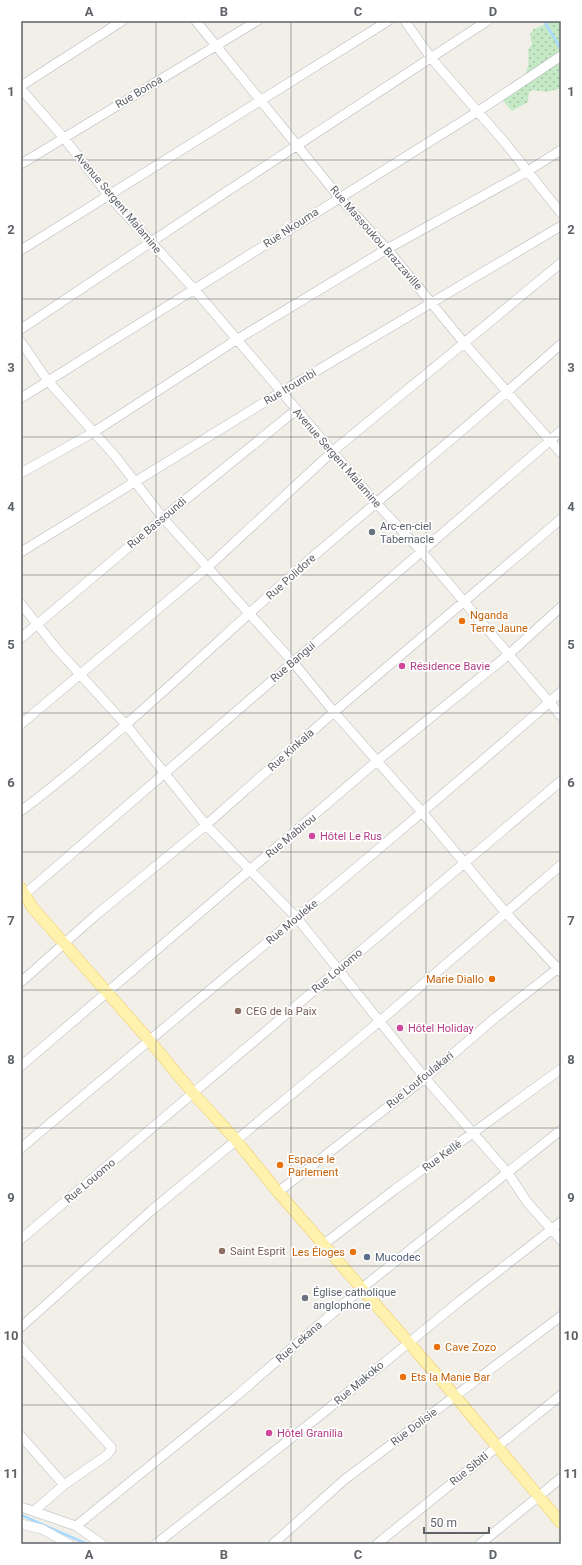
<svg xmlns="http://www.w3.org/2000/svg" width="582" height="1565" font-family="Roboto,sans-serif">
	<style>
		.grass { fill: url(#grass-dots) }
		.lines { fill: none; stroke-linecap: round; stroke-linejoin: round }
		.stream { stroke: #aadaff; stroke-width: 2.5 }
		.minor-casing { stroke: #b5b8bc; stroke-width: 10 }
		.major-casing { stroke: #f2c960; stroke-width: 12 }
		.minor { stroke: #fff; stroke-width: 9 }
		.major { stroke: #fff2af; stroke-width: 11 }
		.grid { fill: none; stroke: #5f6368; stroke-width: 1; stroke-opacity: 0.55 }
		.worship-dot { fill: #6b7280; stroke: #fff; stroke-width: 1.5 }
		.food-dot { fill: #e8710a; stroke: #fff; stroke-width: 1.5 }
		.hotel-dot { fill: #d1479c; stroke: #fff; stroke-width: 1.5 }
		.education-dot { fill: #8d6e63; stroke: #fff; stroke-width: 1.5 }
		.service-dot { fill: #5c6f8a; stroke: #fff; stroke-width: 1.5 }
		.labels { text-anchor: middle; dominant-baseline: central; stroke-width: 3.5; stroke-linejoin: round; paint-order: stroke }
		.street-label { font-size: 11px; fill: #5f6368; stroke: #fff }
		.worship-label { font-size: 11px; fill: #5b616d; stroke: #fff; text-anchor: start }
		.food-label { font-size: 11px; fill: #c56008; stroke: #fff; text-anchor: start }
		.hotel-label { font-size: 11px; fill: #b23c85; stroke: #fff; text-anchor: start }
		.education-label { font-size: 11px; fill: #785e54; stroke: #fff; text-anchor: start }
		.service-label { font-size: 11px; fill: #4e5e75; stroke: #fff; text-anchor: start }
		.neatline { fill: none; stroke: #5f6368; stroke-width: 1.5 }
		.grid-label { font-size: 13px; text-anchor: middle; font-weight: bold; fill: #5f6368 }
	</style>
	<defs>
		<pattern id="grass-dots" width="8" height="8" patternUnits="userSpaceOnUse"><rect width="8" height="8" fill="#c5e8c5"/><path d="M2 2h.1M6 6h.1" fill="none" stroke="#a3c0a4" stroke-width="1.8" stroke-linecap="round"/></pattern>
	</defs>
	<rect width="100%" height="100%" fill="#f1efe8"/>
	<path class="grass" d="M552,21H561V88L547,92L533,90L529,92L528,102L512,111L502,100C521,85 531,75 528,50L532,44L530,34L534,29Z"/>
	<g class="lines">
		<path class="stream" d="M544,21L561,49
			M21,1515L87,1544"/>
		<defs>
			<path id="minor" d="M196,21L339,197L387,249L465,344L561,453
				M405,21L431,58L506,144L561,213
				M21,86L122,21
				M21,89L64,138L109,196L194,289L377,504L422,552L561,716
				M21,164L257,21
				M21,250L388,21
				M21,329L226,192L487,21
				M21,342L48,381L115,456L163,518L293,662L334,712L422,812L506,913L561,972
				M21,398L477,112L561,56
				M21,473L94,432L236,340L387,249L528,171L561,150
				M21,552L281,392L561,226
				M21,604L56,648L127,726L206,825L297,918L425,1078L508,1173L527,1202L561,1240
				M21,638L163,518L296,410
				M21,724L208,567L333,451L561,263
				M21,811C125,732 217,640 316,554C398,484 481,416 561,344
				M26,893L561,431
				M21,982L96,915L206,825L334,712L561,519
				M21,1066L377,761L508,655L561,607
				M21,1148C201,996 384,848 561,692
				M278,1192L425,1078L496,1017L561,966
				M21,1239L561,781
				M324,1244L394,1190L561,1069
				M21,1327L152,1210L380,1021L561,865
				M21,1347L111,1447V1450L107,1455L64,1485L34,1511
				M21,1436L64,1485
				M21,1507L76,1526L102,1544
				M21,1524L42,1529L69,1544
				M76,1526L235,1397L362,1288L561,1130
				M156,1544L318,1417L461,1300L561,1222
				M273,1544L344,1480L561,1316
				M377,1544L561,1395
				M480,1544L561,1478"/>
			<path id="major" d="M21,888L32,907L149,1040L192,1092L235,1139L278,1192L455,1396L561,1523"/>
		</defs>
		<use href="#minor" class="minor-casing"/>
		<use href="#major" class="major-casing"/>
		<use href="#minor" class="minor"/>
		<use href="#major" class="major"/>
	</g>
	<path class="grid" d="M156,21V1544M291,21V1544M426,21V1544M21,160H561M21,299H561M21,437H561M21,575H561M21,713H561M21,852H561M21,990H561M21,1128H561M21,1266H561M21,1405H561"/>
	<g class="worship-dot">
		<circle cx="372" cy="532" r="4"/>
		<circle cx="305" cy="1298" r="4"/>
	</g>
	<g class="food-dot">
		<circle cx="462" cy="621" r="4"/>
		<circle cx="492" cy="979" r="4"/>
		<circle cx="280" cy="1165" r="4"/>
		<circle cx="353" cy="1252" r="4"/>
		<circle cx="437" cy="1347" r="4"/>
		<circle cx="403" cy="1377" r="4"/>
	</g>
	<g class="hotel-dot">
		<circle cx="402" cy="666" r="4"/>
		<circle cx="312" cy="836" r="4"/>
		<circle cx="400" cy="1028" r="4"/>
		<circle cx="269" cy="1433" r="4"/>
	</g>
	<g class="education-dot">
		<circle cx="238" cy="1011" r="4"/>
		<circle cx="222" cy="1251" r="4"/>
	</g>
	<circle class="service-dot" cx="367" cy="1257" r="4"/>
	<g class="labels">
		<g class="street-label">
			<text transform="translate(139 92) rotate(-31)">Rue Bonoa</text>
			<text transform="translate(118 203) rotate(50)">Avenue Sergent Malamine</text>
			<text transform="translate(291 228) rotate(-33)">Rue Nkouma</text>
			<text transform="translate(376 238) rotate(49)">Rue Massoukou Brazzaville</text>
			<text transform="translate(290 387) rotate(-31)">Rue Itoumbi</text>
			<text transform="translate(337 458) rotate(49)">Avenue Sergent Malamine</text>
			<text transform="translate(157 523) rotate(-40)">Rue Bassoundi</text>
			<text transform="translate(291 577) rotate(-42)">Rue Polidore</text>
			<text transform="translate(293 662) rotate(-41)">Rue Bangui</text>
			<text transform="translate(291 750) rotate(-42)">Rue Kinkala</text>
			<text transform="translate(291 836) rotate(-40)">Rue Mabirou</text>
			<text transform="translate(292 922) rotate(-40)">Rue Mouleke</text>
			<text transform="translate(337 971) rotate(-40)">Rue Louomo</text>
			<text transform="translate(420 1080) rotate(-39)">Rue Loufoulakari</text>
			<text transform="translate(442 1156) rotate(-36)">Rue Kellé</text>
			<text transform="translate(90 1181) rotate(-40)">Rue Louomo</text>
			<text transform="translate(299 1342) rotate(-41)">Rue Lekana</text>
			<text transform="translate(359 1383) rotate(-40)">Rue Makoko</text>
			<text transform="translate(414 1427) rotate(-37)">Rue Dolisie</text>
			<text transform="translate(469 1469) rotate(-39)">Rue Sibiti</text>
		</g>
		<g class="worship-label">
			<text x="380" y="526">Arc-en-ciel<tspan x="380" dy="13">Tabernacle</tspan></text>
			<text x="313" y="1292">Église catholique<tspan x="313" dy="13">anglophone</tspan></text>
		</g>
		<g class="food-label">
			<text x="470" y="615">Nganda<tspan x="470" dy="13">Terre Jaune</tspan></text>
			<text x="484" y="979" text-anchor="end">Marie Diallo</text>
			<text x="288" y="1159">Espace le<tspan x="288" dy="13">Parlement</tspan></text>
			<text x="345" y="1252" text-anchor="end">Les Éloges</text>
			<text x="445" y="1347">Cave Zozo</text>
			<text x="411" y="1377">Ets la Manie Bar</text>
		</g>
		<g class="hotel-label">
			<text x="410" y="666">Résidence Bavie</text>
			<text x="320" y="836">Hôtel Le Rus</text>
			<text x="408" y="1028">Hôtel Holiday</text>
			<text x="277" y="1433">Hôtel Granilia</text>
		</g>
		<g class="education-label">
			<text x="246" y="1011">CEG de la Paix</text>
			<text x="230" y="1251">Saint Esprit</text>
		</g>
		<g class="service-label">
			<text x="375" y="1257">Mucodec</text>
		</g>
	</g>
	<rect width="582" height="1565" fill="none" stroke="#ffffff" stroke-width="44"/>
	<path d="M424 1527v6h65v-6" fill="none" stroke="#5f6368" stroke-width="2"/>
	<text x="430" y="1527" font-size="12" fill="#5f6368" stroke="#ffffff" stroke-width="3" paint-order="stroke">50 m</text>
	<rect x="22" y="22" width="538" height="1521" class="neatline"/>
	<g class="grid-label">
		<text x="89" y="16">A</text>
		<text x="224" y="16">B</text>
		<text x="358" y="16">C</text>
		<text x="493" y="16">D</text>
		<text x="11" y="96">1</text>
		<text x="571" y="96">1</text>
		<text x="11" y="234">2</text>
		<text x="571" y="234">2</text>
		<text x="11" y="372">3</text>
		<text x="571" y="372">3</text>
		<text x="11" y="511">4</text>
		<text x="571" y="511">4</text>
		<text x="11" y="649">5</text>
		<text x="571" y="649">5</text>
		<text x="11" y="787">6</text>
		<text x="571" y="787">6</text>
		<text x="11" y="925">7</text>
		<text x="571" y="925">7</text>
		<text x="11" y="1064">8</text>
		<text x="571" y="1064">8</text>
		<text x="11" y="1202">9</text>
		<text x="571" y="1202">9</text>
		<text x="11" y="1340">10</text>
		<text x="571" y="1340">10</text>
		<text x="11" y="1478">11</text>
		<text x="571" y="1478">11</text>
		<text x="89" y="1559">A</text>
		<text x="224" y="1559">B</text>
		<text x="358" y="1559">C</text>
		<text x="493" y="1559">D</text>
	</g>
</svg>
